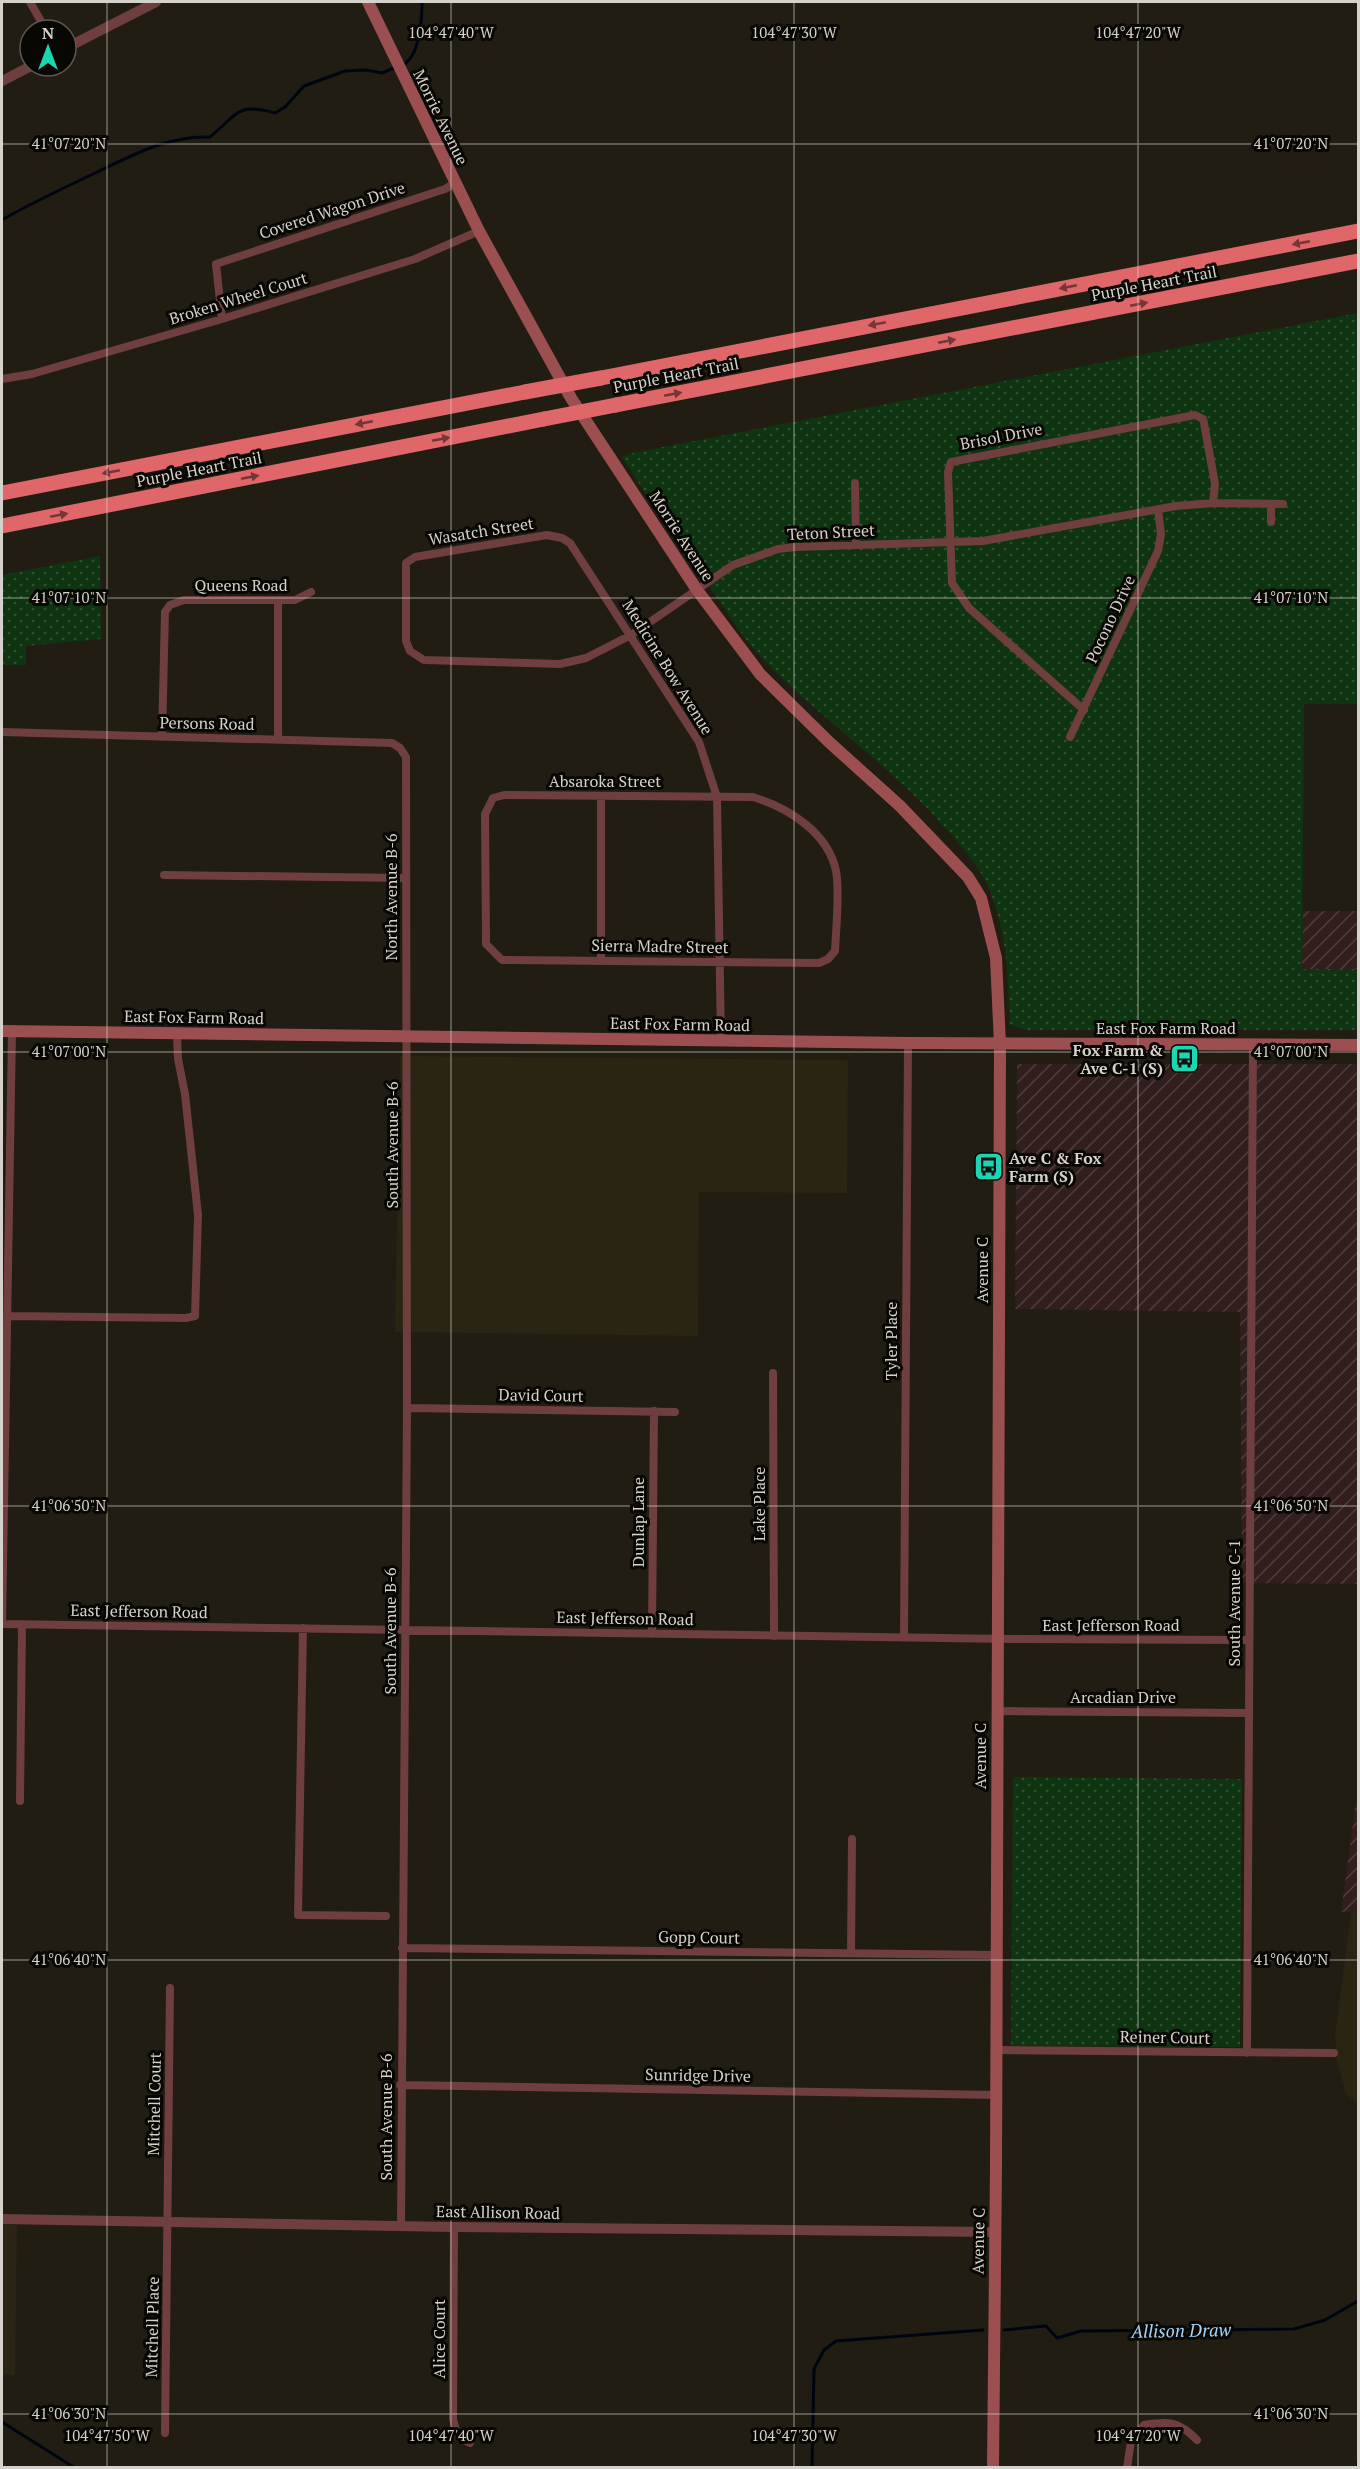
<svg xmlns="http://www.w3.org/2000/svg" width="1360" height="2469" font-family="'PT Serif',serif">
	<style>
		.built { fill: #2a2413 }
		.industrial { fill: url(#industrial-furrows) }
		.green { fill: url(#green-dots) }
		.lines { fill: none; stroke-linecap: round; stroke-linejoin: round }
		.stream { stroke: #000611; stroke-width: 3 }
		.minor { stroke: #6f3e3e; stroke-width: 8 }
		.tertiary { stroke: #6f3e3e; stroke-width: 10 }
		.secondary { stroke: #9c4f50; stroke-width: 12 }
		.motorway { stroke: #df6669; stroke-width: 15 }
		.motorway-bridge { stroke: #df6669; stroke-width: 15 }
		.oneway { fill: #743636 }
		.ticks { fill: none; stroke: #d4d2ca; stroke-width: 1.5; stroke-opacity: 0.45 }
		.labels { text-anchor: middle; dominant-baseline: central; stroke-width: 6; stroke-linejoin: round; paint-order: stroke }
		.street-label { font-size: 16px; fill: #d4d2ca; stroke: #090704 }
		.poi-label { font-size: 16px; font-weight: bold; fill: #d4d2ca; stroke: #090704; text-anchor: end }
		.water-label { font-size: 18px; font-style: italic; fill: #a5d6fb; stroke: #090704 }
		.ticks-label { font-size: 15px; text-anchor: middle; fill: #d4d2ca; stroke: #090704; stroke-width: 6; stroke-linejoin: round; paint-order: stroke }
	</style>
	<defs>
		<pattern id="industrial-furrows" width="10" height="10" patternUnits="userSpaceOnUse" patternTransform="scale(1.5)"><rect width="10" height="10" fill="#311e1d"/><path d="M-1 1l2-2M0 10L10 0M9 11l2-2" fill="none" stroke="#4e3e3c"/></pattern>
		<pattern id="green-dots" width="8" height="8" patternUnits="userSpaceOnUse" patternTransform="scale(1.5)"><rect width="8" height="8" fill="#0f3411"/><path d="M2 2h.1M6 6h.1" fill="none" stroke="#315032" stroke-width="1.8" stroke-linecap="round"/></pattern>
	</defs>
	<rect width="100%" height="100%" fill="#211d12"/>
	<path class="built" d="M400,1056L848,1060L847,1193L699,1192L698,1336L395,1332Z
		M1358,1911V2105L1346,2093L1337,2062L1335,2036L1351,1912Z
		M2,2224L17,2225L15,2376L2,2374Z"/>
	<path class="industrial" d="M1303,911H1358V969H1302Z
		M1017,1064H1358V1584L1242,1583L1240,1312L1015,1309Z
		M1358,1788V1911L1341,1912Z"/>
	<path class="green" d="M1358,313V704H1304L1302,969H1358V1030H1025L1010,1025C1008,976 1007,927 986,882C974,859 956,840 939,821C882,758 809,711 753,648C739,632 728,613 716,596C683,551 652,504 622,457L632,453Z
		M100,556L101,639L26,646V665H2V575Z
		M1013,1777L1242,1779L1240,2047L1011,2046Z"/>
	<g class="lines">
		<path class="stream" d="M402,65C420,58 422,18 422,2
			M2,220C31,203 62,189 93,174C129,157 168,135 210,137C238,114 237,102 275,113L285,107L304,86L345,71L366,70L382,73L396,67
			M1004,2330L1046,2326L1057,2338L1081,2331L1294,2329L1325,2320L1358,2301
			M2,2422L75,2468
			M812,2468L814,2369L824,2350L836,2341L983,2330
			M1358,2468V2462"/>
		<path class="minor" d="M30,2L46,30
			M222,319L216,264L445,189L455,183
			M2,379L32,374L222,319L415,259L479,231
			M855,483L856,545
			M1271,522V504
			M278,601V739
			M1084,710L969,608L952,583L948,472L951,462L1195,415L1203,419L1204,423L1215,484L1213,503
			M2,732L392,743L400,748L406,757L407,1408L401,2225
			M162,737L165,612L170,605L184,600H295L311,592
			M1070,737L1158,551L1161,534L1158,509
			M504,795L753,797C788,808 828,832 836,871C840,890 836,930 835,951L828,959L819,963L502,960L486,944L485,814L493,798Z
			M601,796V960
			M164,875L406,878
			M12,1031L2,1624L1008,1639L1248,1640
			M721,1041L717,797L699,742L570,543L562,538L547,535L415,557L406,563V641L410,651L424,660L560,664L586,658L631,635L733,565L778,549L795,547L983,541L1176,506L1213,503L1283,504
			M7,1316L186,1318L195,1316L198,1215L185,1094L178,1059L177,1034
			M773,1373L774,1636
			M407,1408L675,1412
			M303,1628L298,1915L386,1916
			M652,1634L654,1411
			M904,1638L908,1043
			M996,1711L1249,1713
			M20,1801L22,1625
			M402,1948L996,1955
			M851,1953L852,1839
			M997,2050L1334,2053
			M1247,2053L1253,1045
			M400,2085L996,2095
			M454,2227L453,2419L458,2437L470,2443
			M165,2433L170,1988
			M1127,2468L1131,2441L1144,2425C1169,2421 1179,2421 1197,2440"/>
		<path class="tertiary" d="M66,48L156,2
			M2,81L31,66
			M2,2219L454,2227L994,2232"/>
		<path class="secondary" d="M368,2L479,231L571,398L697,590L760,674L829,742L900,806L968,877L981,898L996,958L1000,1044L996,2166L993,2468
			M2,1031L908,1043L1358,1045"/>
		<path class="motorway" d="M601,378L1358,231
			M616,405L1358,261
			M2,493L525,392
			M2,526L544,419"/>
		<path class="motorway-bridge" d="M525,392L601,378
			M544,419L616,405"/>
	</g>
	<defs><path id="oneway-solid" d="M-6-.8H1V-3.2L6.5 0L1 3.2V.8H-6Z" transform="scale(1.5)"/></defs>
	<g class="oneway">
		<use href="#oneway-solid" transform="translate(1301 243) rotate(169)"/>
		<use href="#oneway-solid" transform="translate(1068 287) rotate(169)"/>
		<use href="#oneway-solid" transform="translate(1139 304) rotate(-11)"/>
		<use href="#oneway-solid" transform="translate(877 324) rotate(169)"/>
		<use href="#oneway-solid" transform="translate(947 341) rotate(-11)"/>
		<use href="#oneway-solid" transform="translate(673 394) rotate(-11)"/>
		<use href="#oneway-solid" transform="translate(364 423) rotate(169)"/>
		<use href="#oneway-solid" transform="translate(441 439) rotate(-11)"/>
		<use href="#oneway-solid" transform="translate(111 472) rotate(169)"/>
		<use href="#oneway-solid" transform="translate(250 477) rotate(-11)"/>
		<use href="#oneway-solid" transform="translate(59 515) rotate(-11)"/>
	</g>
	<path class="ticks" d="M107,2V2468M451,2V2468M794,2V2468M1138,2V2468M2,144H1358M2,598H1358M2,1052H1358M2,1506H1358M2,1960H1358M2,2414H1358"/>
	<defs>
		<symbol id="bus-square" viewBox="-11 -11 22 22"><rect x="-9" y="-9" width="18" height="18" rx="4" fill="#1dd5b1" stroke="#090704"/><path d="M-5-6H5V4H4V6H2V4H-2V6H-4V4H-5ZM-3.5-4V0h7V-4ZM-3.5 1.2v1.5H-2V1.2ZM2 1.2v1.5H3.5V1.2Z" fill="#111"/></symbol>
	</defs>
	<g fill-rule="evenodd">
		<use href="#bus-square" x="1168" y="1042" width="33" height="33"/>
		<use href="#bus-square" x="972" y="1150" width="33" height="33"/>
	</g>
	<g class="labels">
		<g class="street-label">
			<text transform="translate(441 117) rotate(64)">Morrie Avenue</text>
			<text transform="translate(332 210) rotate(-18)">Covered Wagon Drive</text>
			<text transform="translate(1154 283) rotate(-11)">Purple Heart Trail</text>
			<text transform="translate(238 298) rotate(-17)">Broken Wheel Court</text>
			<text transform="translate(676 375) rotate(-11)">Purple Heart Trail</text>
			<text transform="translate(1001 436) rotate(-11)">Brisol Drive</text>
			<text transform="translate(199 469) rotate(-11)">Purple Heart Trail</text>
			<text transform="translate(481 531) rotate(-9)">Wasatch Street</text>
			<text transform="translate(831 532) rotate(-3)">Teton Street</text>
			<text transform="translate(682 536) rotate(57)">Morrie Avenue</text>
			<text x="241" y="585">Queens Road</text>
			<text transform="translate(1110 619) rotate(-65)">Pocono Drive</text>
			<text transform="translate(668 667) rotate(58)">Medicine Bow Avenue</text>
			<text transform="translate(207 723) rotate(1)">Persons Road</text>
			<text x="605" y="781">Absaroka Street</text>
			<text transform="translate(391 897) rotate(-90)">North Avenue B-6</text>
			<text transform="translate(660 946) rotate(1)">Sierra Madre Street</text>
			<text transform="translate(194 1017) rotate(1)">East Fox Farm Road</text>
			<text transform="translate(680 1024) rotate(1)">East Fox Farm Road</text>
			<text x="1166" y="1028">East Fox Farm Road</text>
			<text transform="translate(392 1145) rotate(-90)">South Avenue B-6</text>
			<text transform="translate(982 1270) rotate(-90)">Avenue C</text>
			<text transform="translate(891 1341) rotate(-90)">Tyler Place</text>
			<text transform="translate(541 1395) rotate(1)">David Court</text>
			<text transform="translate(759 1504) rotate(-90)">Lake Place</text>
			<text transform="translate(638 1522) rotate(-90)">Dunlap Lane</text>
			<text transform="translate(1234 1603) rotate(-90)">South Avenue C-1</text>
			<text transform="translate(139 1611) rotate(1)">East Jefferson Road</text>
			<text transform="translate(625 1618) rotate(1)">East Jefferson Road</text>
			<text x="1111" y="1625">East Jefferson Road</text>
			<text transform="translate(390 1631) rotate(-90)">South Avenue B-6</text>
			<text x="1123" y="1697">Arcadian Drive</text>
			<text transform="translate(980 1756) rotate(-90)">Avenue C</text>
			<text transform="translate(699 1937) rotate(1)">Gopp Court</text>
			<text transform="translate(1165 2037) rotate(1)">Reiner Court</text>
			<text transform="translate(698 2075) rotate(1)">Sunridge Drive</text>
			<text transform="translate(154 2104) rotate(-89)">Mitchell Court</text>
			<text transform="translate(386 2117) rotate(-90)">South Avenue B-6</text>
			<text transform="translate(498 2212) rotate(1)">East Allison Road</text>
			<text transform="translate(978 2241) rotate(-89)">Avenue C</text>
			<text transform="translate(152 2327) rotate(-89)">Mitchell Place</text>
			<text transform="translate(439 2339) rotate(-90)">Alice Court</text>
		</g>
		<g class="poi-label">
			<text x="1163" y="1050">Fox Farm &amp;<tspan x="1163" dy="18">Ave C-1 (S)</tspan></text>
			<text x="1009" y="1158" text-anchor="start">Ave C &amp; Fox<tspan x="1009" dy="18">Farm (S)</tspan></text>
		</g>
		<g class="water-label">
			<text transform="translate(1181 2330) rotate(-1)">Allison Draw</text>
		</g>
	</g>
	<g class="ticks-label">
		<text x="451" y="38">104°47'40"W</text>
		<text x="794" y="38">104°47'30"W</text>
		<text x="1138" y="38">104°47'20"W</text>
		<text x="69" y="149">41°07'20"N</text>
		<text x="1291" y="149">41°07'20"N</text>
		<text x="69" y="603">41°07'10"N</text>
		<text x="1291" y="603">41°07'10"N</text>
		<text x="69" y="1057">41°07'00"N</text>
		<text x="1291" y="1057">41°07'00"N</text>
		<text x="69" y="1511">41°06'50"N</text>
		<text x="1291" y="1511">41°06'50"N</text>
		<text x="69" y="1965">41°06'40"N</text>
		<text x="1291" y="1965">41°06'40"N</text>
		<text x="69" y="2419">41°06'30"N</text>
		<text x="1291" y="2419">41°06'30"N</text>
		<text x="107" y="2441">104°47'50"W</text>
		<text x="451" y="2441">104°47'40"W</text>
		<text x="794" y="2441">104°47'30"W</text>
		<text x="1138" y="2441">104°47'20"W</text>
	</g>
	<rect width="1360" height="2469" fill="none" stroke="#d4d2ca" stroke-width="6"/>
	<g transform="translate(48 48)"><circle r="28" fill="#090704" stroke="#5a5853" stroke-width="1.5"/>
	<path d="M0-4.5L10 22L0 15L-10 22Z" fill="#1dd5b1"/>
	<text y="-9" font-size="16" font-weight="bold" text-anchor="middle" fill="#d4d2ca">N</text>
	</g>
</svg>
